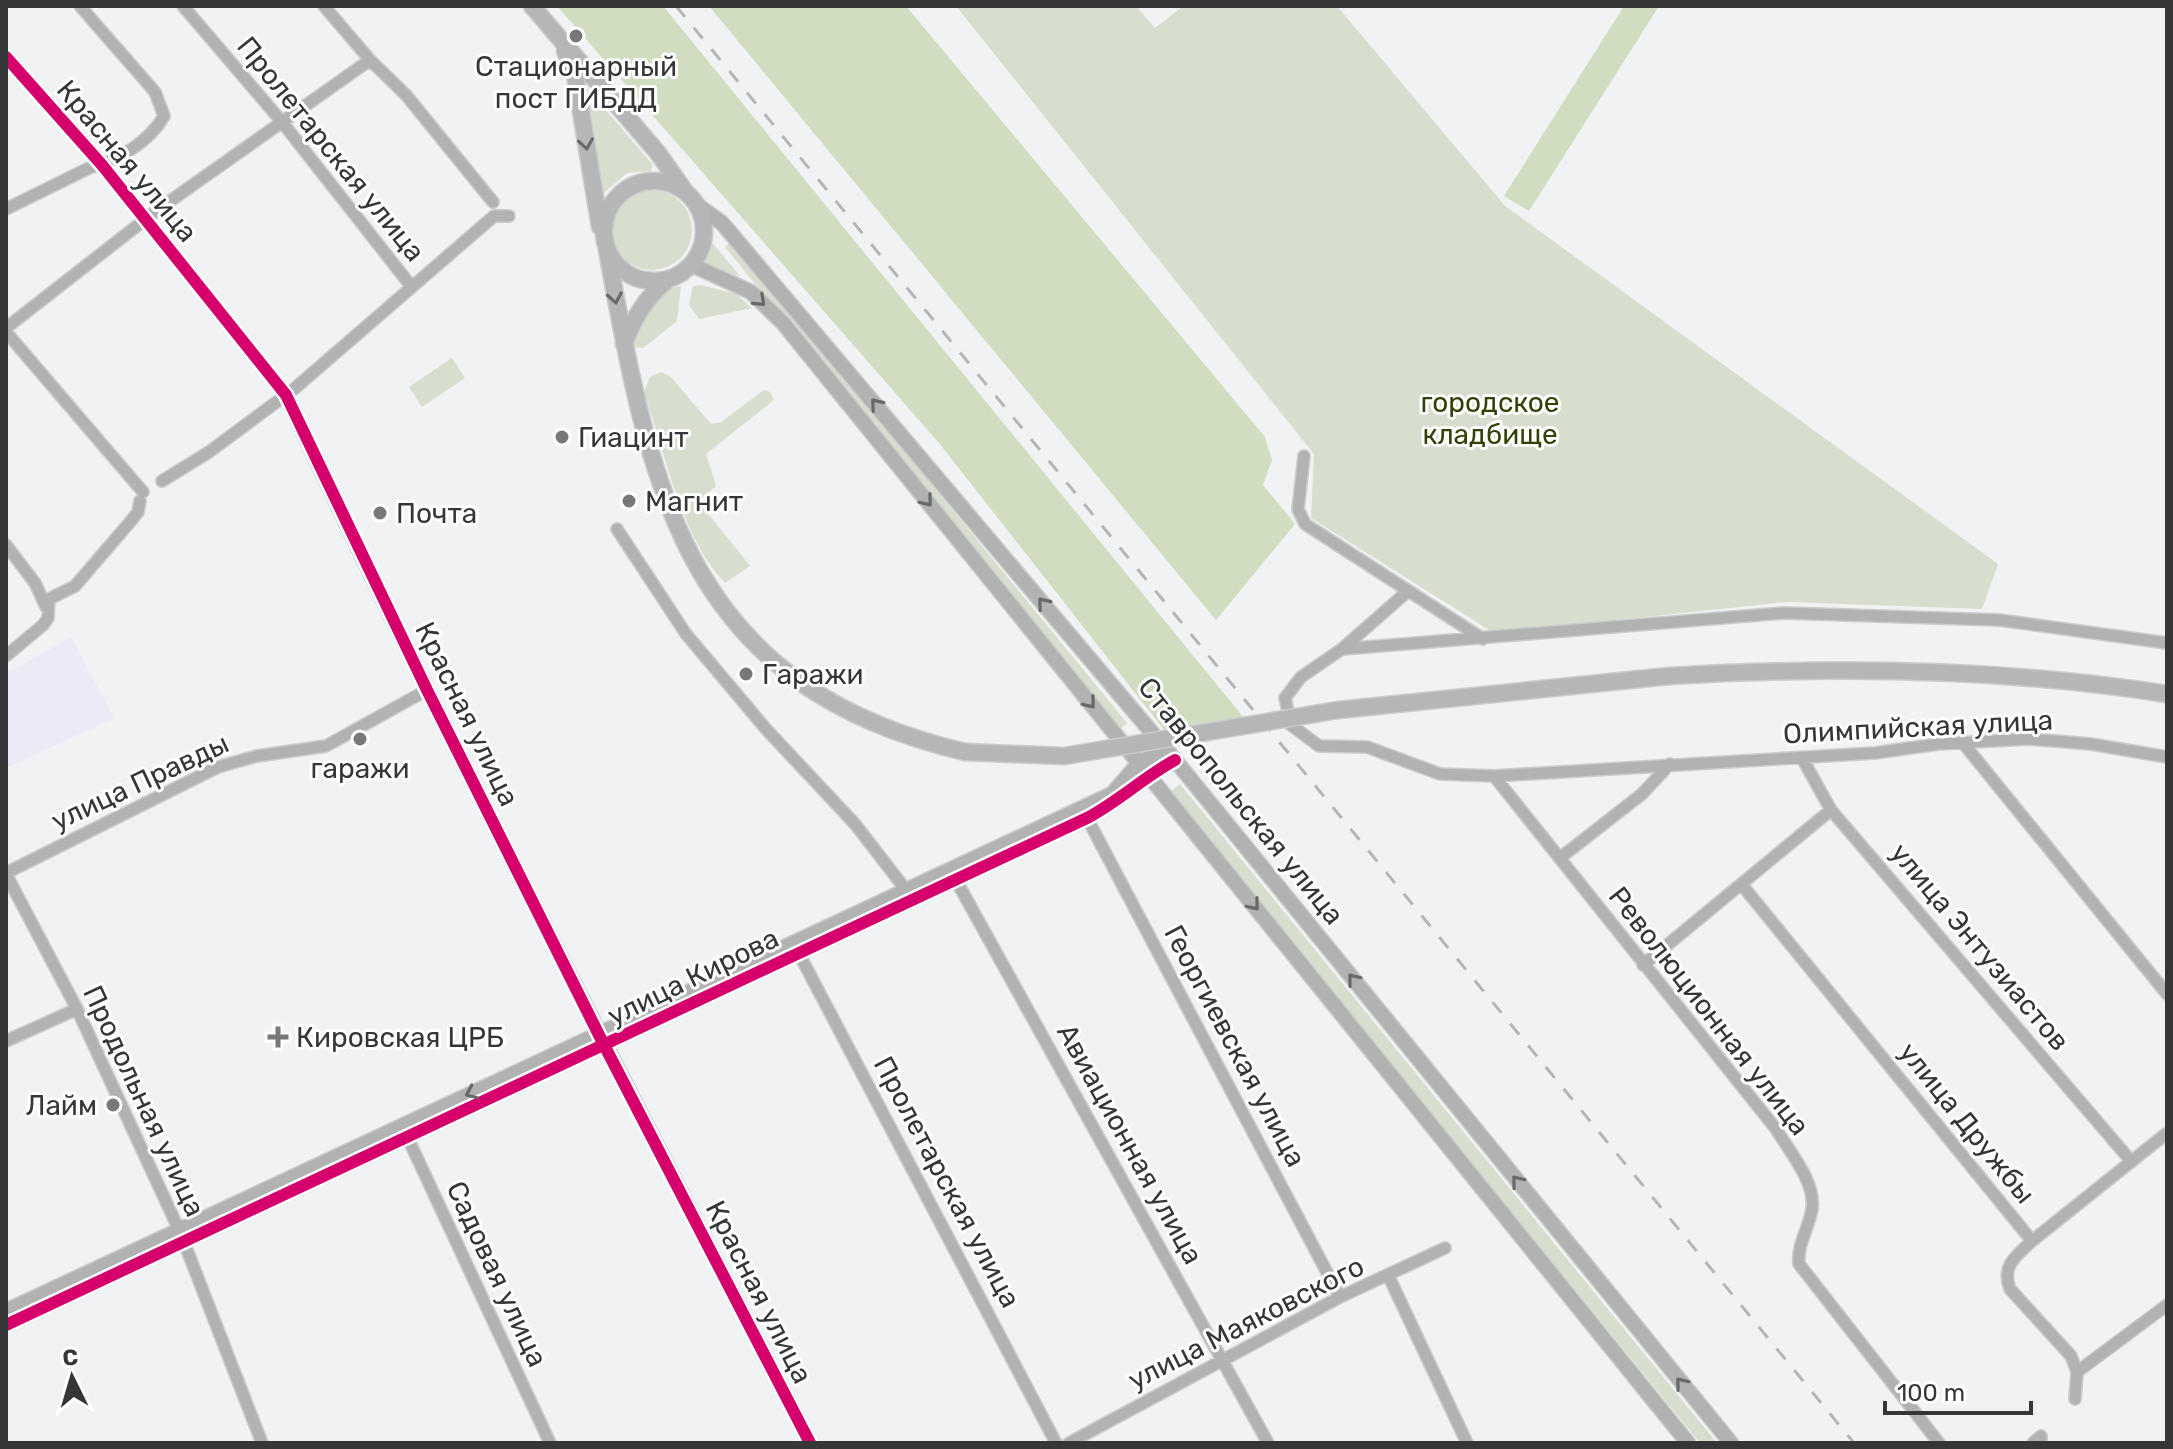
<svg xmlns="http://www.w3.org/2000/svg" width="2173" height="1449" font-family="Rubik,sans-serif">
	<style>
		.industrial { fill: #eceaf7 }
		.green { fill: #d7dece }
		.forest { fill: #d1ddc1 }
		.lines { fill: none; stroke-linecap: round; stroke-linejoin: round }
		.minor-casing { stroke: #cbcccd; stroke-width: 14 }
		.tertiary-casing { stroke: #cbcccd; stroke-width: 17 }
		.secondary-casing { stroke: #cbcccd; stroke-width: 17 }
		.primary-casing { stroke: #cbcccd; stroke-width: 19 }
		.minor { stroke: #b2b2b2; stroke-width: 11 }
		.tertiary { stroke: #b2b2b2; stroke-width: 14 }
		.secondary { stroke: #b1b2b2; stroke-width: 14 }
		.primary { stroke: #b4b6b7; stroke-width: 16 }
		.rail { stroke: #b4b6b6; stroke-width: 3; stroke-dasharray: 14 14; stroke-linecap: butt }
		.primary-bridge-casing { stroke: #cbcccd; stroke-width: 19; stroke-linecap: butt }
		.primary-bridge { stroke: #b4b6b7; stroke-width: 16 }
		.cycleway-casing { stroke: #feffff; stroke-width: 17 }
		.cycleway { stroke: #d6006c; stroke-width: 12 }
		.oneway { stroke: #68696a }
		.oneway2 { stroke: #676868 }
		.poi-dot { fill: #767879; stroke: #feffff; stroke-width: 3 }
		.labels { text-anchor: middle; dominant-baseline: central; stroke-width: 6; stroke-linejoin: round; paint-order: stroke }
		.poi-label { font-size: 28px; fill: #353637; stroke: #feffff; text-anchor: start }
		.street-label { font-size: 28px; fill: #353637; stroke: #feffff }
		.park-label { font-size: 28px; fill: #324107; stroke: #feffff }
	</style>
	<rect width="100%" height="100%" fill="#f0f2f3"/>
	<path class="industrial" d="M71,637L114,718L6,768V674Z"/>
	<path class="green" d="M956,6H1136L1155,28L1183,6H1337L1505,206L1998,564L1982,609L1787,602L1494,633L1311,518L1314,454Z
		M587,88L653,165L651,171L627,173L603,194L599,193L581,91Z
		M612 230a40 40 0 1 1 80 0a40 40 0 1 1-80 0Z
		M710,240L740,276L699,267Z
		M732,241L1127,723L1120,729L725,247Z
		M701,285L736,294L752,308L699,319L689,305L693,286Z
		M681,286L677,321L643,348L632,347C637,323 654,290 681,286Z
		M452,358L465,378L422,407L409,387Z
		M661,372L670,376L711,424L721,422L764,390L770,392L774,400L706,454L716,486L698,501L750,566L725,583C682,539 664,450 644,392L650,377Z
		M1180,784L1717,1443H1700L1170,792Z"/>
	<path class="forest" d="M557,6H663L1244,718L1165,731L939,443Z
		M709,6H906L1265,437L1272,460L1263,485L1295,524L1216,620Z
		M1624,6H1659L1529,211L1504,196Z"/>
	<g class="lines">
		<defs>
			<path id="minor" d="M183,6L282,122L411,286
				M324,6L370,60L406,95L493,202
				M6,57L102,165L286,395
				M6,209L89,168C118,161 150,141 164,116L155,92L80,6
				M6,328L156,211L370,60
				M6,332L143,492
				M1304,456L1298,509L1305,524L1483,639
				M162,481L209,452L294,389L494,216H509
				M617,529L686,634L766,729L855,824L906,890
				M6,545L35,583L46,607
				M1408,591L1342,649L1301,677L1285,698L1291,725L1319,746L1367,747L1440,774L1494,776L1875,753L1938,744L2028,739L2091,744L2167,757
				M1343,649L1784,613L1999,620L2167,643
				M6,656L43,625L48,618L49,599L75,586L130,522L138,512L140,501
				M1963,743L2167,994
				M1802,758L1831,810L2131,1161
				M1494,776L1776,1129C1789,1151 1816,1182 1812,1209C1809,1228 1797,1244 1799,1264L1939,1443
				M1087,818L1340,1297
				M1560,858L1642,794L1670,764
				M6,873L218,767L257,756L326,746L427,690
				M952,873L1268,1443
				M6,874L77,1009L180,1232L262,1443
				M1742,885L2032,1241C2016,1256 2001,1266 2010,1289L2071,1356L2077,1372L2075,1399
				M796,948L1056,1443
				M1643,965L1831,810
				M6,1041L77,1009
				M405,1132L550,1443
				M2032,1241L2167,1133
				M1389,1277L1467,1443
				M2077,1372L2167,1305
				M1069,1443L1340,1297L1445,1248
				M2033,1443L2041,1436V1443"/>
			<path id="tertiary" d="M286,395C451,749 631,1096 810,1443
				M6,1311L1112,794L1139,763L1165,749
				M6,1325L1087,818C1119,801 1144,777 1175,760"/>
			<path id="secondary" d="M697,205L722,223L1175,760L1731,1443
				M692,265L751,292L783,323L1688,1443"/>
			<path id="primary" d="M532,6L658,153L684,190
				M565,51L575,75L600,227
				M604 231a50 50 0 1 1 100 0a50 50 0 1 1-100 0Z
				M607,250C651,496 688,687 965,752
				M624,344C634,317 645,299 667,280
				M1669,676C1836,666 2002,668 2167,694"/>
		</defs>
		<use href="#minor" class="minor-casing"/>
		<use href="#tertiary" class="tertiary-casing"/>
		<use href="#secondary" class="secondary-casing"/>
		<use href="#primary" class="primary-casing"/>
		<use href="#minor" class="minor"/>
		<use href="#tertiary" class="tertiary"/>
		<use href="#secondary" class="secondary"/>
		<use href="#primary" class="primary"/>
		<path class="rail" d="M676,6L1854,1443"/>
		<defs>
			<path id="primary-bridge" d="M965,752L1064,756L1338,710L1669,676"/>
		</defs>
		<use href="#primary-bridge" class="primary-bridge-casing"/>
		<use href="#primary-bridge" class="primary-bridge"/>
		<defs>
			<path id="cycleway" d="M6,57L102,165L286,395L427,690L602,1041L810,1443
				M6,1325L1087,818C1119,801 1144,777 1175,760"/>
		</defs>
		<use href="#cycleway" class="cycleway-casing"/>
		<use href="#cycleway" class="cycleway"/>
	</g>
	<defs><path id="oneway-chevron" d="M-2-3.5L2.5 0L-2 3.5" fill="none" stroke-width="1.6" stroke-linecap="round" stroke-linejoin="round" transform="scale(2)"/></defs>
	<g class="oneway">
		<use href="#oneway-chevron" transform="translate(586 144) rotate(81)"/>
		<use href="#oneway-chevron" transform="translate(615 298) rotate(80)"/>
	</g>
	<g class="oneway2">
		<use href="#oneway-chevron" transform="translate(760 301) rotate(43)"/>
		<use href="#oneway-chevron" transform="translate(876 404) rotate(-130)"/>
		<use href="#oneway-chevron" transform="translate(927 501) rotate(51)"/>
		<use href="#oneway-chevron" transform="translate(1043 603) rotate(-130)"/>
		<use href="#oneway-chevron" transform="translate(1090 703) rotate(51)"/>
		<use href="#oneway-chevron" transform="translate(1254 905) rotate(51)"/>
		<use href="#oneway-chevron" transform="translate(1353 979) rotate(-129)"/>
		<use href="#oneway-chevron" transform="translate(471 1093) rotate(156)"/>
		<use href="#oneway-chevron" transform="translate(1517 1181) rotate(-129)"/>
		<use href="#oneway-chevron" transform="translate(1681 1383) rotate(-129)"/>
	</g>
	<g class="poi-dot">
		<circle cx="576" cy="36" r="8"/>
		<circle cx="562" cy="437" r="8"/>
		<circle cx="629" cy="501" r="8"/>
		<circle cx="380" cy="513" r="8"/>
		<circle cx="746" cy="674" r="8"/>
		<circle cx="360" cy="739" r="8"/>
		<path d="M274 1025h8v8h8v8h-8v8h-8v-8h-8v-8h8z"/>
		<circle cx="113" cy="1105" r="8"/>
	</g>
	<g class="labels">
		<g class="poi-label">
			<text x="576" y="66" text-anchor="middle">Стационарный<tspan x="576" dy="32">пост ГИБДД</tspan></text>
			<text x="578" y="437">Гиацинт</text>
			<text x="645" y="501">Магнит</text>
			<text x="396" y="513">Почта</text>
			<text x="762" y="674">Гаражи</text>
			<text x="360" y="768" text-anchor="middle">гаражи</text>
			<text x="296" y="1037">Кировская ЦРБ</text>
			<text x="97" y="1105" text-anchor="end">Лайм</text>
		</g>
		<g class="street-label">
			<text transform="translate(331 149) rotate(51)">Пролетарская улица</text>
			<text transform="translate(127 161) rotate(50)">Красная улица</text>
			<text transform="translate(467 714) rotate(64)">Красная улица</text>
			<text transform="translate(1918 727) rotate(-3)">Олимпийская улица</text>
			<text transform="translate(140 782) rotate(-25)">улица Правды</text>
			<text transform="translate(1241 801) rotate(51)">Ставропольская улица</text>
			<text transform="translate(1980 947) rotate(50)">улица Энтузиастов</text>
			<text transform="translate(693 977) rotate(-26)">улица Кирова</text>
			<text transform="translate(1709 1011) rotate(52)">Революционная улица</text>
			<text transform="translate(1235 1046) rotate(62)">Георгиевская улица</text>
			<text transform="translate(144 1101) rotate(65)">Продольная улица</text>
			<text transform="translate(1967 1123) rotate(51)">улица Дружбы</text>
			<text transform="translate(1130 1144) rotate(61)">Авиационная улица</text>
			<text transform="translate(947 1182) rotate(62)">Пролетарская улица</text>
			<text transform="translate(497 1274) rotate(65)">Садовая улица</text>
			<text transform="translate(759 1292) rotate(63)">Красная улица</text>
			<text transform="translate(1246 1323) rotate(-27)">улица Маяковского</text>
		</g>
		<g class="park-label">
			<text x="1490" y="402">городское<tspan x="1490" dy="32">кладбище</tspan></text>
		</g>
	</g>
	<rect width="2173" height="1449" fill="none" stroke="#353637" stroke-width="16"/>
	<g transform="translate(72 1377) rotate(355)" stroke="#feffff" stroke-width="6" paint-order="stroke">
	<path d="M0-6L14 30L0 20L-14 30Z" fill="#353637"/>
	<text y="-12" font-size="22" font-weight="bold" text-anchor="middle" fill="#353637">С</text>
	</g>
	<path d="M1885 1401v12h146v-12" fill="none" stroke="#353637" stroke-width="4"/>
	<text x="1897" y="1401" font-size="24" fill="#353637" stroke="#feffff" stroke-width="6" paint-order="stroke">100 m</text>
</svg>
